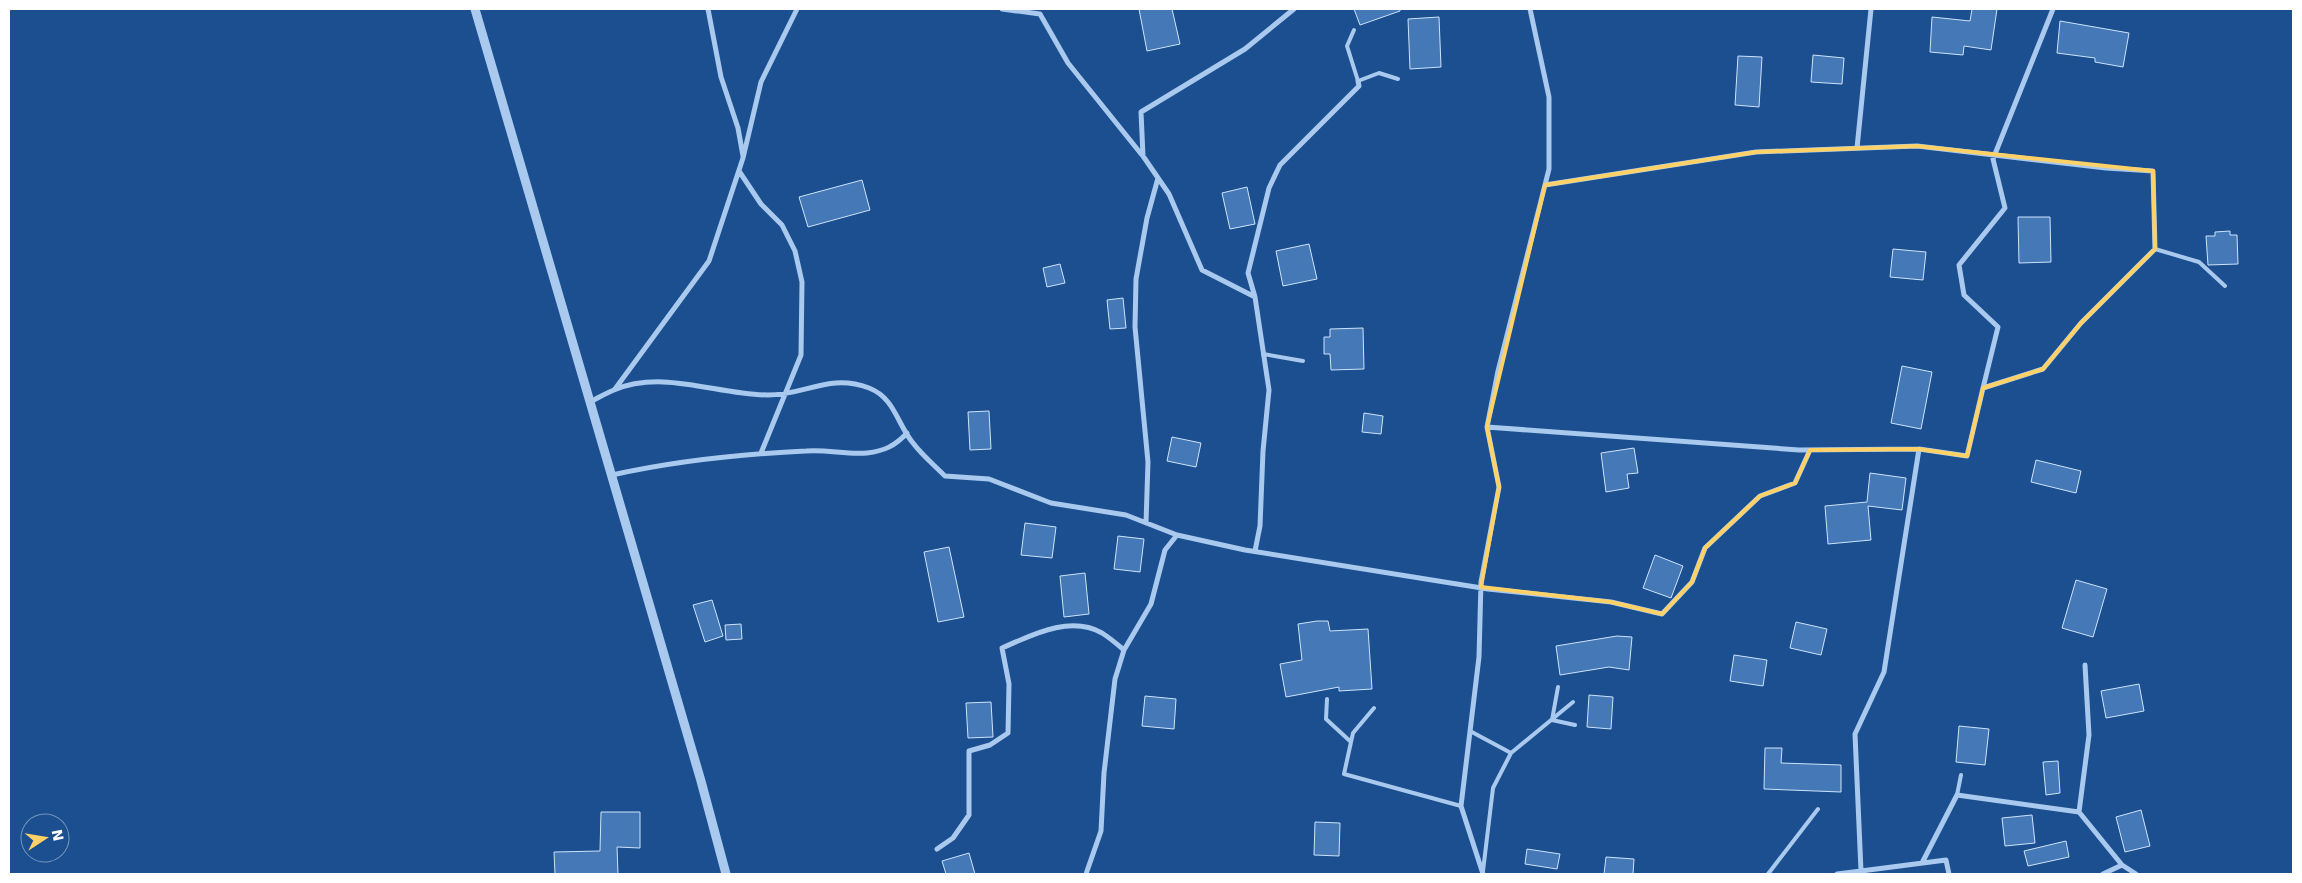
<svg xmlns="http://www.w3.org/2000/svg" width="2302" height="883" font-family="'DejaVu Sans',sans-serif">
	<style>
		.building { fill: #4478b7; stroke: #cfe3fa }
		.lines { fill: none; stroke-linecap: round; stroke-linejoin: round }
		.service { stroke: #a9c9ee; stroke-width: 4 }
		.minor { stroke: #a9c9ee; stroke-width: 5 }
		.tertiary { stroke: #a9c9ee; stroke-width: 9 }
		.marked { fill: none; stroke: #ffd166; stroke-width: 4; stroke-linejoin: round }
	</style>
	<rect width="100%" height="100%" fill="#1b4f8f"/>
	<path class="building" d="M1139,9H1172L1180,44L1147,51Z
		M1354,9H1400V11L1360,25Z
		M1972,9H1997L1991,50L1964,46L1963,55L1930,52L1932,17L1970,21Z
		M1439,17L1441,67L1410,69L1408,19Z
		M2060,21L2129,33L2123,67L2095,62V58L2057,53Z
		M1813,55L1844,58L1842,84L1811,82Z
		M1738,56L1762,57L1759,107L1735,105Z
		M862,180L870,210L808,227L799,197Z
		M1247,187L1255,224L1230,229L1222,193Z
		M2018,217H2050L2051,262L2019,263Z
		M2230,231V235H2237L2238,264L2208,265L2206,236H2215V232Z
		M1309,244L1317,279L1283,286L1276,251Z
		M1893,249L1926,252L1923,280L1890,277Z
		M1060,264L1065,283L1047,287L1043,268Z
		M1123,298L1126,328L1110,329L1107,300Z
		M1363,328L1364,369L1331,370L1330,354H1324V337H1330V329Z
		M1902,366L1932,372L1921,429L1891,423Z
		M989,411L991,449L970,450L968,412Z
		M1364,413L1383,416L1381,434L1362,432Z
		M1172,437L1201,443L1196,467L1167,461Z
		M1634,448L1638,473L1627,474L1629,488L1606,492L1601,453Z
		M2036,460L2081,471L2076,493L2031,482Z
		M1870,473L1906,478L1902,510L1868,506L1871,540L1828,544L1825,506L1867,502Z
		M1025,523L1056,527L1052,558L1021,555Z
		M1118,536L1144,539L1140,572L1114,569Z
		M949,547L964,617L938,622L924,552Z
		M1655,555L1683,566L1671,598L1643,588Z
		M1085,573L1089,614L1064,617L1060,576Z
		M2076,580L2107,589L2093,637L2062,628Z
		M712,600L723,636L705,642L693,605Z
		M1317,621H1328L1330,631L1368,629L1372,689L1339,691V687L1286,697L1280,664L1302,660L1298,624Z
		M1796,622L1827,629L1821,655L1790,648Z
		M741,624L742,639L726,640L725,625Z
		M1617,636L1632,637L1629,670L1609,667L1560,675L1556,646Z
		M1734,655L1767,660L1763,686L1730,681Z
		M2139,684L2144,711L2106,718L2101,691Z
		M1589,695L1613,697L1611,729L1587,727Z
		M1145,696L1176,699L1174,729L1142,726Z
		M991,702L993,737L968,738L966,703Z
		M1959,726L1989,729L1985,765L1956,762Z
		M1765,748H1782L1781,763L1841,765V792L1764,789Z
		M2058,761L2060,793L2046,795L2043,762Z
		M2141,810L2150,846L2125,852L2116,817Z
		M601,812H640V848L617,847L618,874H555L554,852L600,851Z
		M2032,815L2035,843L2005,846L2002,818Z
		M1315,822L1340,823L1339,856L1314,855Z
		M2066,841L2069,857L2028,866L2024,851Z
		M1527,849L1560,854L1557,869L1525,864Z
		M969,853L975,874H946L942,861Z
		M1606,857L1634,859L1633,874H1604Z"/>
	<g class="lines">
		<path class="service" d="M1354,30L1347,46L1358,81L1379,73L1398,79
			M2155,249L2199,262L2225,286
			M1263,354L1303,361
			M1558,687L1552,720L1575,725
			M1327,699L1326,719L1351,742
			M1374,708L1353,733L1344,774L1461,806
			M1470,731L1511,753L1573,702
			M1957,795L1961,775
			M1483,871L1493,788L1511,753
			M1768,874L1818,809"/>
		<path class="minor" d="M708,9L721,77L738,128L743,156
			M1002,9L1040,14L1068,63L1142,155
			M1857,148L1871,9
			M739,171L761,204L782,225L795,251L802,282L801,355L761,453
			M1545,185L1756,152L1917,146L2106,168L2153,171L2155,249L2081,323L2043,369L1983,388L1967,456L1919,449L1884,672L1855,734L1861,871L1946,860L1949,874
			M1255,297L1248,273L1269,188L1280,165L1359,86L1358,81
			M1983,388L1998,327L1964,295L1959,265L2005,208L1993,159L2053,9
			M615,389L709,261L743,158L761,82L797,9
			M590,402C598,398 606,393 614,390C663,369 718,395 768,395C806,395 829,373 869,388C895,398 897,424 913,443C922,455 934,465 945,476L989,479L1051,503L1126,515L1177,535
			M1487,427L1799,450L1919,449
			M612,475C675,461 741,454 806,451C826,449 847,455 867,453C884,451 895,446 907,433
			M1146,523L1148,462L1135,327L1136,279L1147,218L1158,178
			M1255,551L1260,526L1263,451L1269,390L1255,297L1202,270L1169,194L1143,156L1141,112L1245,49L1294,9
			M2085,665L2089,735L2079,812L2122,865L2136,874
			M937,849L953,838L969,815V751L990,745L1008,733L1009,684L1002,648C1032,635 1070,615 1102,633C1110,638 1117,644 1124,650
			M1922,863L1957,795L2079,812
			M1086,874L1101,831L1104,773L1115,679L1124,650L1151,604L1165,550L1177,535L1245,550L1488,589L1611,602L1662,614L1692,582L1705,548L1760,496L1795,483L1810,450
			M1483,874L1461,806L1479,657L1481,582L1499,487L1487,427L1498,371L1549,169V97L1530,9
			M1837,874L1861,871
			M2103,874L2122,865"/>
		<path class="tertiary" d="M475,9L701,781L726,874"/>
	</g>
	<path class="marked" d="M1917,146L2153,171L2155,249L2081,323L2043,369L1983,388L1967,456L1919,449L1810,450L1795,483L1760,496L1705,548L1692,582L1662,614L1611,602L1481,587L1499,487L1487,427L1545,185L1756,152Z"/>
	<rect width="2302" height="883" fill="none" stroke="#ffffff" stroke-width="20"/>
	<g transform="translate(45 838) rotate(78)"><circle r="24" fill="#1b4f8f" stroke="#7695bc"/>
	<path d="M0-4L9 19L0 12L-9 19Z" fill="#ffd166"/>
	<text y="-8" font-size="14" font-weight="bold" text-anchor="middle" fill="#ffffff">N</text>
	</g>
</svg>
